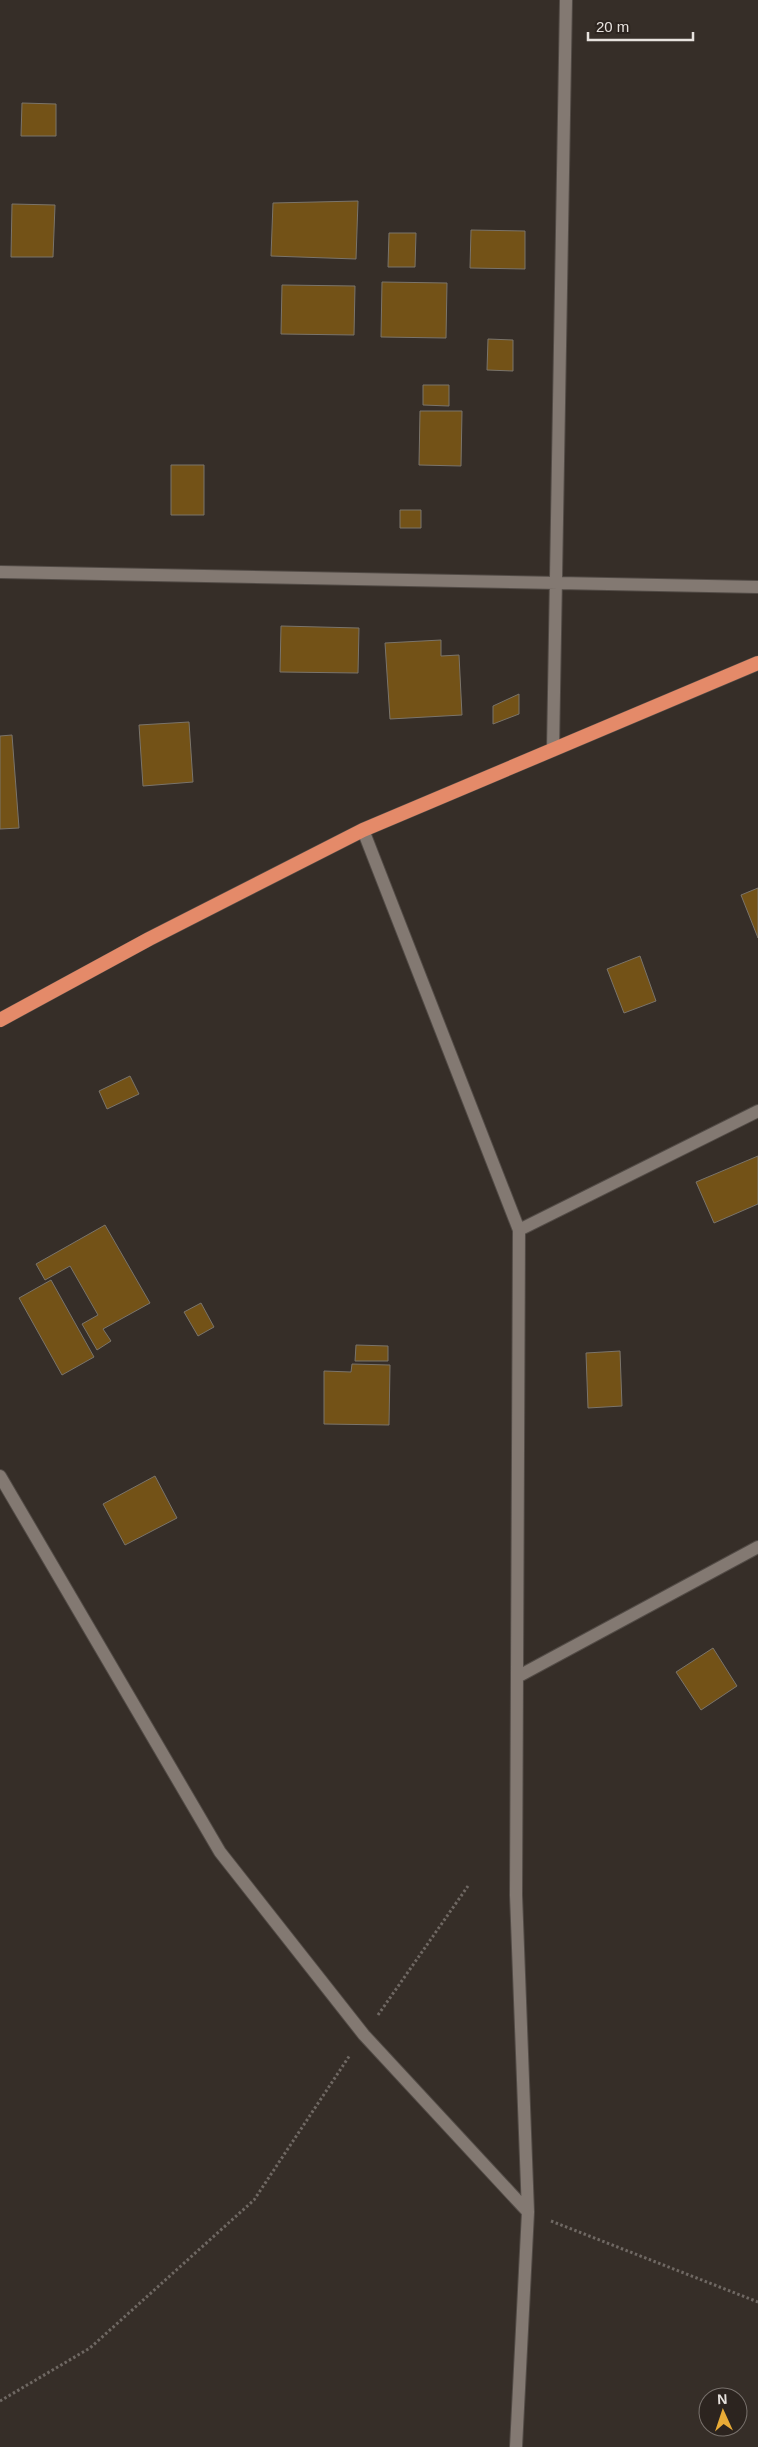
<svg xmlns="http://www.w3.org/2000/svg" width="758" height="2447" font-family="Helvetica,sans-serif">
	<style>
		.building { fill: #735217; stroke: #7a746b }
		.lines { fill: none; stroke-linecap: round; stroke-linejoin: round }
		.minor-casing { stroke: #524b46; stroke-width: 14 }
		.trunk-casing { stroke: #524b46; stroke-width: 15 }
		.path { stroke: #6f6863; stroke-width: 3; stroke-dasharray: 2.5 2.5; stroke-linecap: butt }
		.minor { stroke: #837972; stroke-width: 12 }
		.trunk { stroke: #e48a69; stroke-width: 14 }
	</style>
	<rect width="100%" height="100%" fill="#362e28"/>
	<path class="building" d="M22,103L56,104V136H21Z
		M358,201L356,259L271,256L273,203Z
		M12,204L55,205L53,257H11Z
		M471,230L525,231V269L470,268Z
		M389,233H416L415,267H388Z
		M382,282L447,283L446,338L381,337Z
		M282,285L355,286L354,335L281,334Z
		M488,339L513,340V371L487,370Z
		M423,385H449V406L423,405Z
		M420,411H462L461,466L419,465Z
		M171,465H204V515H171Z
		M400,510H421V528H400Z
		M281,626L359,628L358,673L280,672Z
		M441,640V656L459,655L462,715L390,719L385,643Z
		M519,694V714L493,724V706Z
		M189,722L193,782L143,786L139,725Z
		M12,735L19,828L0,829V736Z
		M758,888V938L741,895Z
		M640,956L656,1001L624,1013L607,969Z
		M130,1076L139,1094L107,1109L99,1091Z
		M758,1156V1204L714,1223L696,1182Z
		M105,1225L150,1303L103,1329L111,1341L97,1350L82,1324L98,1315L70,1266L45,1280L36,1264Z
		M51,1280L94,1357L62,1375L19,1298Z
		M201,1303L214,1327L198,1336L184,1312Z
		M356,1345L388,1346V1361H355Z
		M620,1351L622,1406L588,1408L586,1353Z
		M352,1364L390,1365L389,1425L324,1424V1371L351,1372Z
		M155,1476L177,1518L125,1545L103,1504Z
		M713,1648L737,1686L701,1710L676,1672Z"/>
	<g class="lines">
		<defs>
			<path id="minor" d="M0,572L758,587
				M553,750L566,0
				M363,830L519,1230L516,1895L528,2212L516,2447
				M519,1230L758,1111
				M0,1476L220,1852L364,2035L528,2212
				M517,1677L758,1547"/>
			<path id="trunk" d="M0,1020L149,939L363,830L758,663"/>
		</defs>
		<use href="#minor" class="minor-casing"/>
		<use href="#trunk" class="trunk-casing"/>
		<path class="path" d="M378,2015L468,1886
			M551,2221L758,2302
			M0,2401L90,2348L254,2200L350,2055"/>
		<use href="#minor" class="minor"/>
		<use href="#trunk" class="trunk"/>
	</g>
	<g transform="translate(723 2412) rotate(357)"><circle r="24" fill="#2c241f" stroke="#77706b"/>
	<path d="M0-4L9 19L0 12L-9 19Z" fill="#e8ab37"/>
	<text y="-8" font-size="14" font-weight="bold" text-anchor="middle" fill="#e7e2de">N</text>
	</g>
	<path d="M588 32v8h105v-8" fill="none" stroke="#e7e2de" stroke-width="2.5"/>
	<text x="596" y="32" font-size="15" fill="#e7e2de" stroke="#2c241f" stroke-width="4" paint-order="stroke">20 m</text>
</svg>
